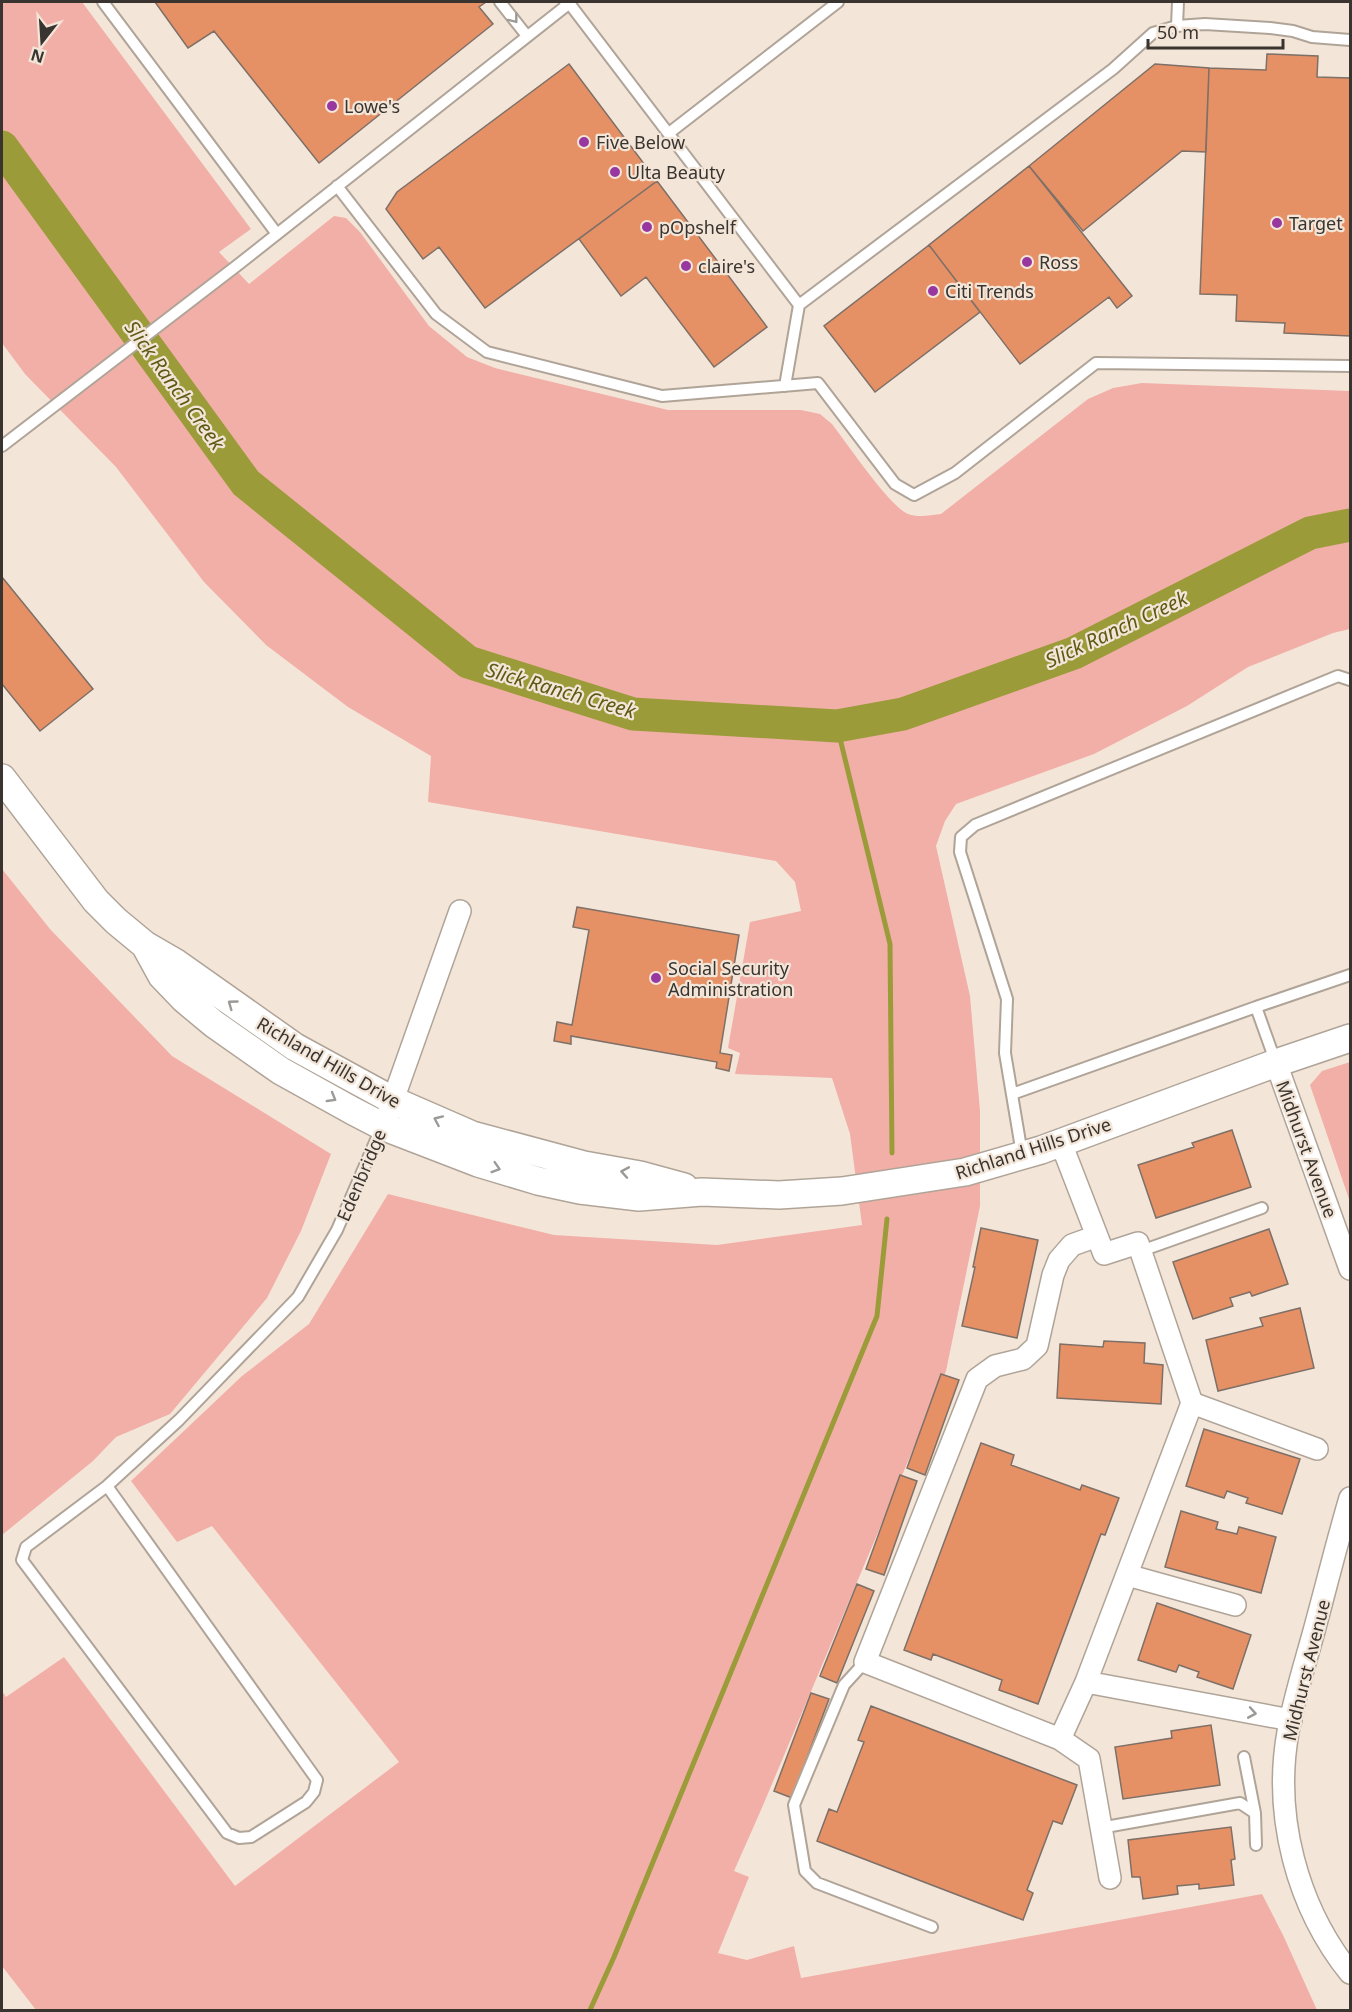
<svg xmlns="http://www.w3.org/2000/svg" width="1352" height="2012" font-family="'Noto Sans',sans-serif">
	<style>
		.green { fill: #f2afa7 }
		.lines { fill: none; stroke-linecap: round; stroke-linejoin: round }
		.stream { stroke: #9b9b39; stroke-width: 5 }
		.river { stroke: #9b9b39; stroke-width: 33 }
		.building { fill: #e69165; stroke: #7e6f67; stroke-width: 1.5 }
		.service-casing { stroke: #b0a498; stroke-width: 14 }
		.minor-casing { stroke: #b0a498; stroke-width: 24 }
		.tertiary-casing { stroke: #b0a498; stroke-width: 30 }
		.service { stroke: #fff; stroke-width: 10 }
		.minor { stroke: #fff; stroke-width: 21 }
		.tertiary { stroke: #fff; stroke-width: 27 }
		.oneway { stroke: #9c9a97 }
		.poi-dot { fill: #97379f; stroke: #f3e6d9; stroke-width: 2 }
		.labels { text-anchor: middle; dominant-baseline: central; stroke-width: 4.5; stroke-linejoin: round; paint-order: stroke }
		.poi-label { font-size: 18px; fill: #39342f; stroke: #f3e6d9; text-anchor: start }
		.street-label { font-size: 18px; fill: #39342f; stroke: #f3e6d9 }
		.water-label { font-size: 20px; font-style: italic; fill: #5c5b14; stroke: #f3e6d9 }
	</style>
	<rect width="100%" height="100%" fill="#f3e6d9"/>
	<path class="green" d="M2,2H82L251,229L219,252L249,284L334,216L346,218L360,232L429,326L467,357L495,368L668,410H801L820,414L832,424C846,442 890,507 908,514C919,518 931,515 941,514L1088,399L1113,388L1142,383L1350,391V629L1333,633L1248,667L1187,706L1094,754L956,804L945,821L936,846L970,996L980,1111V1206L946,1371L761,1810L734,1871L749,1877L718,1953L747,1960L794,1946L801,1978L1262,1894L1283,1935L1317,2010H36L2,1966V1691L6,1697L64,1657L235,1886L399,1762L212,1526L177,1542L131,1481L242,1376L309,1324L388,1194L554,1235L717,1245L862,1225L850,1134L832,1078L735,1074L740,1053L728,1048L750,922L801,911L795,882L776,861L428,802L431,756L348,707L266,645L204,582L116,467L25,374L2,343Z
		M2,869L50,929L172,1056L331,1154L301,1231L267,1298L170,1414L116,1437L93,1461L2,1535Z
		M1350,1062V1202L1310,1085L1322,1071Z"/>
	<g class="lines">
		<path class="stream" d="M837,726L890,944L892,1153
			M590,2010L614,1957L877,1316L887,1219"/>
		<path class="river" d="M2,147L246,483L468,662L633,714L837,726L903,714L1074,653L1310,533L1350,525"/>
	</g>
	<path class="building" d="M155,2H486L479,7L493,24L319,163L214,31L188,48Z
		M1267,54L1318,56L1317,77L1350,78V336L1284,333L1285,323L1236,321L1237,295L1200,294L1209,68L1266,70Z
		M569,64L657,181L485,308L439,247L423,259L386,209L397,192Z
		M1155,64L1209,68L1206,152L1182,151L1083,231L1029,166Z
		M1029,166L1132,296L1117,308L1109,297L1020,364L929,245Z
		M657,181L767,327L714,367L646,277L621,296L579,239Z
		M929,245L980,312L875,392L824,326Z
		M2,577L93,689L40,731L2,684Z
		M577,907L739,935L720,1053L732,1055L729,1071L716,1068L717,1062L571,1036V1044L554,1041L557,1022L572,1025L589,930L573,927Z
		M1232,1130L1251,1187L1156,1218L1138,1165L1194,1147L1192,1143Z
		M981,1228L1038,1240L1017,1338L962,1326L975,1267H973Z
		M1269,1229L1288,1284L1252,1296L1250,1292L1230,1298L1233,1306L1193,1319L1173,1262Z
		M1300,1308L1314,1368L1218,1391L1206,1340L1263,1326L1260,1318Z
		M1104,1341L1145,1343L1144,1363L1163,1365L1161,1404L1057,1398L1060,1344L1103,1347Z
		M941,1374L959,1380L925,1475L907,1468Z
		M1204,1429L1300,1459L1282,1514L1246,1503L1248,1498L1227,1491L1224,1498L1186,1486Z
		M981,1443L1014,1455L1011,1465L1080,1490L1082,1485L1119,1498L1105,1535L1101,1534L1038,1704L999,1690L1002,1680L933,1654L931,1660L904,1650Z
		M900,1475L917,1481L884,1575L866,1569Z
		M1181,1511L1218,1522L1216,1529L1237,1534L1239,1527L1276,1537L1261,1593L1165,1567Z
		M857,1584L874,1591L837,1683L820,1676Z
		M1157,1603L1251,1635L1233,1689L1197,1677L1199,1672L1179,1665L1176,1672L1138,1660Z
		M811,1693L829,1699L792,1798L774,1791Z
		M871,1706L1077,1785L1062,1824L1053,1821L1027,1890L1033,1893L1023,1920L817,1841L829,1809L837,1812L864,1742L858,1740Z
		M1211,1725L1220,1785L1123,1799L1115,1747L1172,1738L1171,1731Z
		M1231,1827L1235,1859L1231,1860L1234,1885L1199,1889V1884L1177,1886L1178,1894L1143,1899L1140,1877H1132L1128,1840Z"/>
	<g class="lines">
		<defs>
			<path id="service" d="M103,2L277,234
				M500,2L527,36
				M565,2L569,3L799,305
				M1177,26L1178,2
				M669,133L838,2
				M337,186L436,314L487,352L662,396L818,383L895,484L914,495L955,473L1096,363L1350,366
				M785,386L799,305L1113,69L1153,33L1177,26L1205,24L1270,28L1293,31L1312,37L1350,40
				M2,446L239,264L571,2
				M1276,1063L1256,1007L1350,975
				M1012,1094L1256,1007
				M1022,1154L1005,1053L1007,999L960,852L961,837L975,825L1338,676L1350,680
				M1141,1251L1262,1208
				M107,1486L317,1780L314,1792L306,1802L251,1837L239,1838L227,1833L22,1560L26,1547L107,1486L179,1420L298,1297L337,1230L382,1126
				M865,1662L844,1685L794,1805L805,1871L817,1883L932,1927
				M1244,1757L1255,1813
				M1100,1828L1240,1803L1255,1813L1256,1845"/>
			<path id="minor" d="M1276,1063L1350,1269
				M388,1114L460,911
				M1061,1143L1104,1254L1138,1243L1192,1403L1086,1682L1291,1720
				M1192,1403L1317,1449
				M1350,1498C1337,1542 1326,1587 1314,1631C1305,1664 1294,1698 1288,1732C1273,1816 1297,1907 1350,1973
				M1127,1575L1235,1605
				M1086,1682L1060,1739L865,1662L977,1379L995,1366L1023,1359L1037,1346L1053,1275L1059,1260L1072,1245L1097,1236
				M1060,1739L1089,1759L1110,1878"/>
			<path id="tertiary" d="M2,778L96,901L116,921L145,945L176,963L295,1047L394,1101L472,1135L584,1165L640,1175L684,1187
				M145,945L162,976L184,999L214,1024L281,1071L353,1111L382,1126L478,1163L538,1181L580,1190L639,1197L702,1192L779,1195L842,1191L965,1172L1041,1150L1276,1063L1350,1038"/>
		</defs>
		<use href="#service" class="service-casing"/>
		<use href="#minor" class="minor-casing"/>
		<use href="#tertiary" class="tertiary-casing"/>
		<use href="#service" class="service"/>
		<use href="#minor" class="minor"/>
		<use href="#tertiary" class="tertiary"/>
	</g>
	<defs><path id="oneway-chevron" d="M-2-3.5L2.5 0L-2 3.5" fill="none" stroke-width="1.6" stroke-linecap="round" stroke-linejoin="round" transform="scale(1.5)"/></defs>
	<g class="oneway">
		<use href="#oneway-chevron" transform="translate(514 19) rotate(52)"/>
		<use href="#oneway-chevron" transform="translate(232 1004) rotate(-144)"/>
		<use href="#oneway-chevron" transform="translate(332 1098) rotate(30)"/>
		<use href="#oneway-chevron" transform="translate(438 1120) rotate(-156)"/>
		<use href="#oneway-chevron" transform="translate(496 1168) rotate(17)"/>
		<use href="#oneway-chevron" transform="translate(625 1172) rotate(-170)"/>
		<use href="#oneway-chevron" transform="translate(1252 1713) rotate(10)"/>
	</g>
	<g class="poi-dot">
		<circle cx="332" cy="106" r="6"/>
		<circle cx="584" cy="142" r="6"/>
		<circle cx="615" cy="172" r="6"/>
		<circle cx="1277" cy="223" r="6"/>
		<circle cx="647" cy="227" r="6"/>
		<circle cx="1027" cy="262" r="6"/>
		<circle cx="686" cy="266" r="6"/>
		<circle cx="933" cy="291" r="6"/>
		<circle cx="656" cy="978" r="6"/>
	</g>
	<g class="labels">
		<g class="poi-label">
			<text x="344" y="106">Lowe's</text>
			<text x="596" y="142">Five Below</text>
			<text x="627" y="172">Ulta Beauty</text>
			<text x="1289" y="223">Target</text>
			<text x="659" y="227">pOpshelf</text>
			<text x="1039" y="262">Ross</text>
			<text x="698" y="266">claire's</text>
			<text x="945" y="291">Citi Trends</text>
			<text x="668" y="968">Social Security<tspan x="668" dy="21">Administration</tspan></text>
		</g>
		<g class="street-label">
			<text transform="translate(329 1062) rotate(30)">Richland Hills Drive</text>
			<text transform="translate(1033 1148) rotate(-18)">Richland Hills Drive</text>
			<text transform="translate(1307 1149) rotate(70)">Midhurst Avenue</text>
			<text transform="translate(361 1175) rotate(-67)">Edenbridge</text>
			<text transform="translate(1306 1670) rotate(-76)">Midhurst Avenue</text>
		</g>
		<g class="water-label">
			<text transform="translate(175 385) rotate(54)">Slick Ranch Creek</text>
			<text transform="translate(1116 629) rotate(-25)">Slick Ranch Creek</text>
			<text transform="translate(561 690) rotate(16)">Slick Ranch Creek</text>
		</g>
	</g>
	<rect width="1352" height="2012" fill="none" stroke="#39342f" stroke-width="6"/>
	<g transform="translate(42 42) rotate(197)" stroke="#f3e6d9" stroke-width="4.5" paint-order="stroke">
	<path d="M0-4.5L10 22L0 15L-10 22Z" fill="#39342f"/>
	<text y="-9" font-size="16" font-weight="bold" text-anchor="middle" fill="#39342f">N</text>
	</g>
	<path d="M1148 39v9h135v-9" fill="none" stroke="#39342f" stroke-width="3"/>
	<text x="1157" y="39" font-size="18" fill="#39342f" stroke="#f3e6d9" stroke-width="4.5" paint-order="stroke">50 m</text>
</svg>
